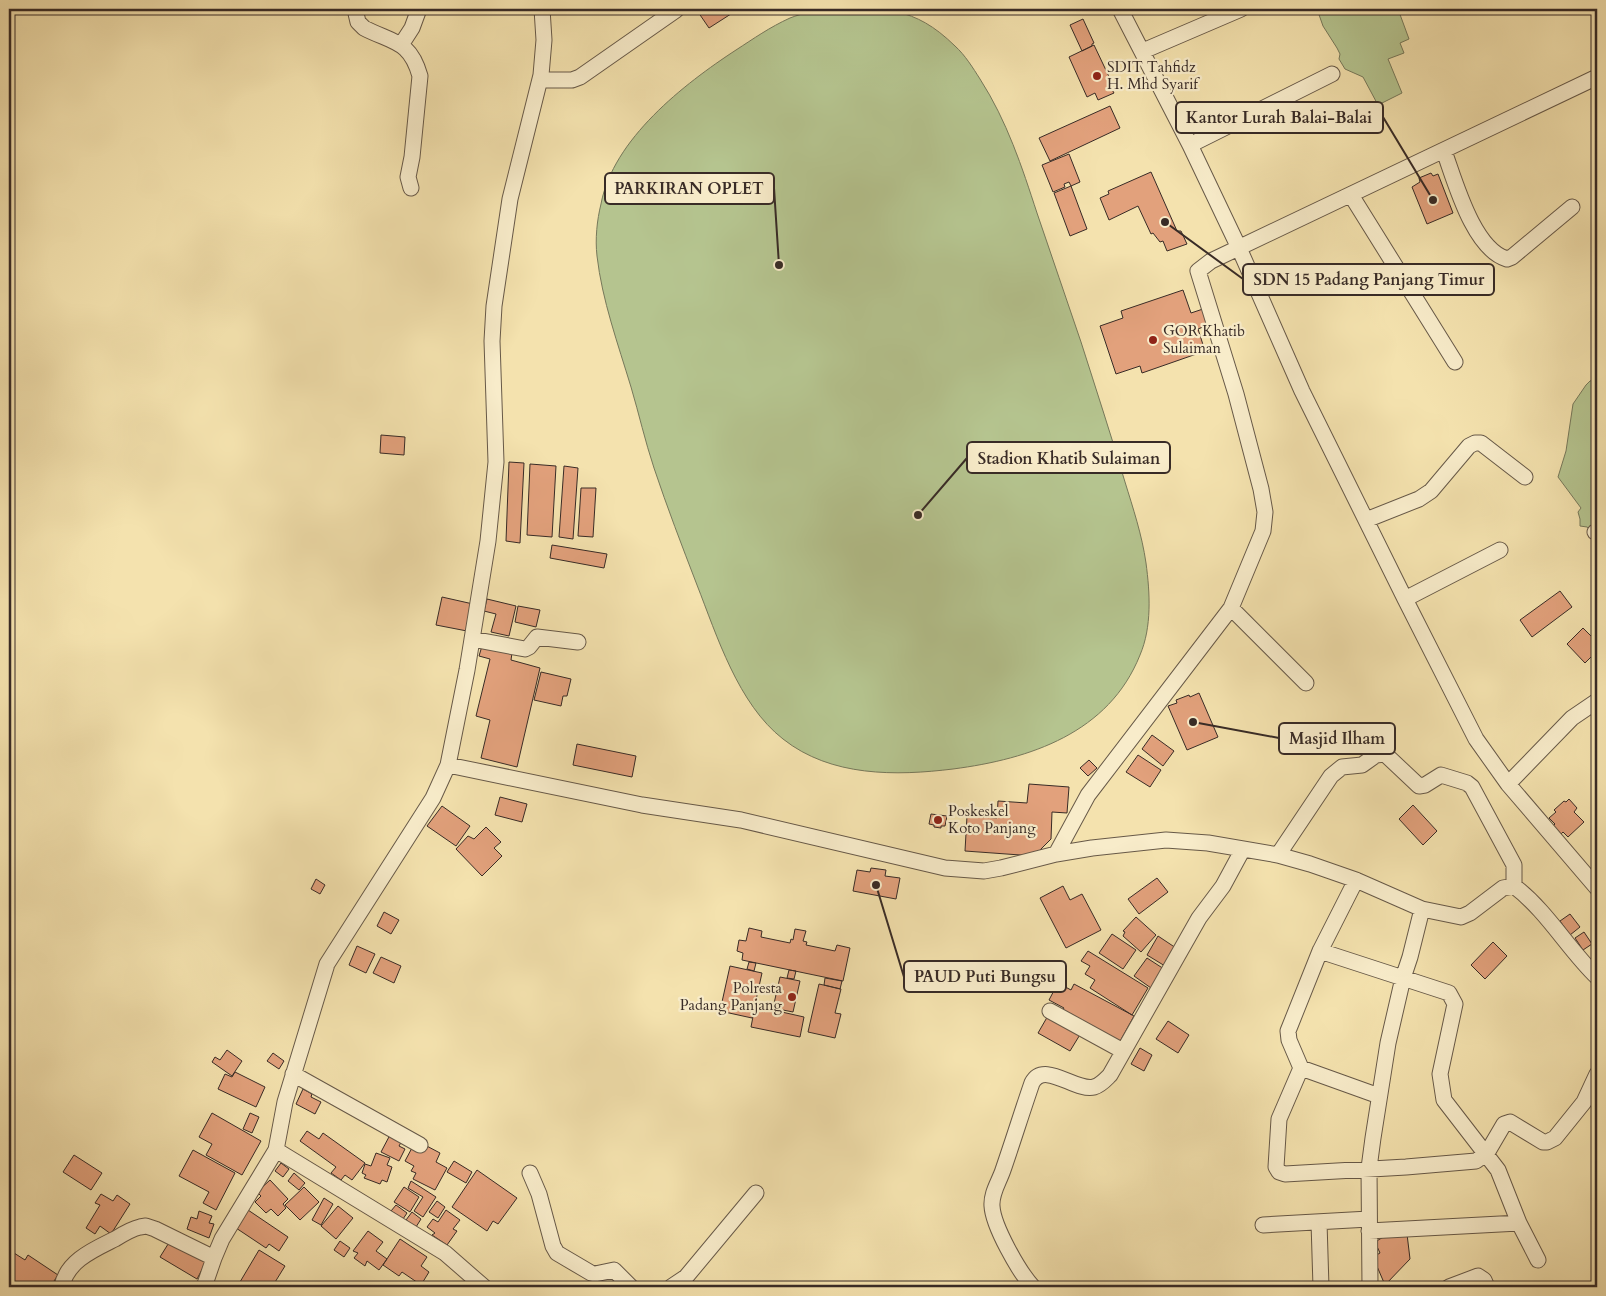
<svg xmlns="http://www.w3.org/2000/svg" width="1606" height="1296" font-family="Cardo,serif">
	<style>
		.green { fill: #b5c48f; stroke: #76785a }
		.building { fill: #e2a17c; stroke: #382b26 }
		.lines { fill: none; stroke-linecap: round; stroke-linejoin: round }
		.minor-casing { stroke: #675948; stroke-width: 17 }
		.minor { stroke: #f8ecca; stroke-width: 15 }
		.poi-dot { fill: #8f2418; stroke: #f8ecca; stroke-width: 2 }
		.labels { text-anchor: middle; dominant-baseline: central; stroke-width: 4.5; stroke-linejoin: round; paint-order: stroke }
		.poi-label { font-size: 15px; fill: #382b26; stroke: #f8ecca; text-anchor: start }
		.leader { fill: none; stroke: #382b26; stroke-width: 2 }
		.callout-dot { fill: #382b26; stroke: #f8ecca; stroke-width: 2 }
		.callout { fill: #f8ecca; stroke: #382b26; stroke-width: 2 }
		.callout-label { font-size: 16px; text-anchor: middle; font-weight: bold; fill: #382b26 }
	</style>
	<rect width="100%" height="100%" fill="#f4e2ae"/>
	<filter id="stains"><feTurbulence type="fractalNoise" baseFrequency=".004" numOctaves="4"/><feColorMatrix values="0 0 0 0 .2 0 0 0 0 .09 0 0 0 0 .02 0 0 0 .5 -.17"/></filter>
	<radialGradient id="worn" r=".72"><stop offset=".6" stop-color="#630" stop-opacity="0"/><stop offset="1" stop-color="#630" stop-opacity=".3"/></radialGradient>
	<path class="green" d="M830,9C885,9 913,5 955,46C965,55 973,68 980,79C1007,121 1022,167 1037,213C1052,256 1066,299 1081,342C1096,389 1111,435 1125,482C1133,508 1142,535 1146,563C1150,593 1152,627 1140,655C1109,733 1030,759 953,769C896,776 831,777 783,739C738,704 717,636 697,585C682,546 667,507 654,468C645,441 639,414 631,387C618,344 602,300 597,256C595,239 597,220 601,204C613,139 684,84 736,50C753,39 770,27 790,18C803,13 816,10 830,9Z
		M1317,9H1398L1409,39L1400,43L1404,53L1388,59L1402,93L1378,105L1363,77L1345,69L1339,59L1340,54L1337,48L1323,26Z
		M1597,379V535L1587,527L1580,526V519L1578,512L1581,508L1558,477L1566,451L1573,404L1586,385L1590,381Z"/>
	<path class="building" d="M696,9H732L734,12L709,28Z
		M1083,19L1094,43L1092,44V46L1082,51L1070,25Z
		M1094,45L1113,85L1110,86L1114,93L1098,100L1095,93L1087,97L1069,57Z
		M1110,106L1120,128L1050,161L1039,138Z
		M1069,154L1080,182L1071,186L1069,182L1064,184L1065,187L1053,192L1042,165Z
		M1151,172L1177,231H1181L1187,244L1167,251L1163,241L1160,242L1153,233L1151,234L1138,206L1109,220L1100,198L1109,194L1108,191Z
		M1431,173L1433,176L1438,174L1453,213L1427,224L1412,187L1420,182L1419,178Z
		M1071,186L1087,229L1070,236L1054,193Z
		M1183,290L1191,313L1203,309L1208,325L1198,329L1205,351L1142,373L1140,366L1116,374L1100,326L1123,318L1121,311Z
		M381,435L405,437L404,455L380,453Z
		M509,462L524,463L520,543L506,541Z
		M530,464L556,466L552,537L527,535Z
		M564,466L578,468L573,539L559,537Z
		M581,488H596L593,537L578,536Z
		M552,545L607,554L604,568L550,558Z
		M1560,591L1572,607L1532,637L1520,620Z
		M442,597L473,604L467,631L436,625Z
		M487,599L516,606L509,636L491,632L496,614L484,611Z
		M518,606L540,610L536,627L515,622Z
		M1583,628L1597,642V651L1585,663L1567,644Z
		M482,646L512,653L511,660L540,668L517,767L481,758L490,720L476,716L490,659L479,656Z
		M541,672L571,679L567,696H563L561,706L534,700Z
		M1199,693L1218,737L1187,750L1168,706L1177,703L1176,700L1189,695L1190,697Z
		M1152,735L1174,751L1163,766L1142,749Z
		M577,744L636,756L632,777L573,765Z
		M1138,755L1161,770L1150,787L1126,772Z
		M1089,760L1097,768L1088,776L1080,768Z
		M1029,784L1069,787L1067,813L1052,812L1051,839L1034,856L965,851L967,816L997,818L998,801L1027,803Z
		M500,797L527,804L522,822L495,815Z
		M1569,799L1577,808L1574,812L1584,822L1568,837L1563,832L1561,834L1553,826L1555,824L1549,818L1556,812L1554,810L1564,801L1566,802Z
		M1413,805L1437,831L1423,845L1399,819Z
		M442,806L470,826L456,846L427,826Z
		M931,814L947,816L945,826H941V828L934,827V825L929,824Z
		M486,827L501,842L494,848L502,856L482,876L456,849L468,836L474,839Z
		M871,868L886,870L885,876L900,878L896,899L853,891L857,870L870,872Z
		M1157,878L1168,892L1139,914L1128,899Z
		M316,879L325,885L320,894L311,889Z
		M1063,886L1070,900L1082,894L1101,930L1066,948L1040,898Z
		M384,912L399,920L391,934L377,926Z
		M1570,914L1580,927L1570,935L1560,921Z
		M1136,917L1156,935L1141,952L1123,936L1125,932L1123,931Z
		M749,928L762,931L761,937L790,943L791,939L793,940L795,929L806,931L803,941L807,942L806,945L835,951L837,945L850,948L843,981L742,960L743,953L737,951L739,940L746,941Z
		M1584,932L1592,944L1583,950L1575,938Z
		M1112,934L1136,950L1123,969L1099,953Z
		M1158,936L1176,948L1165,966L1147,955Z
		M1493,942L1507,956L1485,979L1471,965Z
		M357,946L375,954L366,973L349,965Z
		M1088,951L1148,988L1132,1015L1090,988L1095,980L1085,974L1090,966L1081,961Z
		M381,957L401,966L394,983L373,973Z
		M1147,958L1164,969L1151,988L1134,976Z
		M749,962L756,963L754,971L747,969Z
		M730,966L762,973L752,1018L720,1011Z
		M789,970L796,971L794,979L787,978Z
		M780,977L800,981L793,1012L773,1008Z
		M825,978L842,981L840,989L824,985Z
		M1058,983L1071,990L1074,984L1134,1016L1118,1045L1060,1014L1064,1008L1049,1000Z
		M819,984L841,989L835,1013L841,1014L835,1038L808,1032Z
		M755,1006L804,1017L800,1037L751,1027Z
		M1049,1014L1081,1033L1070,1051L1038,1033Z
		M1168,1021L1189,1035L1178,1053L1156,1039Z
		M1140,1048L1152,1055L1144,1071L1131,1064Z
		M227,1050L242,1061L232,1076L212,1062L215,1057L220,1060Z
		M273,1053L284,1061L279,1069L267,1061Z
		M235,1072L265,1087L256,1107L218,1089L225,1074L232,1077Z
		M303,1089L312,1094L311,1097L321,1102L315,1114L296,1104Z
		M212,1113L261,1141L242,1175L206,1155L212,1144L199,1137Z
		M250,1113L259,1117L252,1133L243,1129Z
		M307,1131L319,1139L323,1133L365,1163L352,1180L345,1175L341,1180L331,1173L336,1167L300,1141Z
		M391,1133L403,1139L399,1146L405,1149L399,1161L381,1152Z
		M423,1144L440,1153L436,1162L447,1168L435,1190L413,1179L416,1173L411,1171L414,1166L405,1161L413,1146Z
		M193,1150L235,1173L216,1210L203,1203L209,1192L179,1176Z
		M376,1153L390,1158L387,1165L392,1167L387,1182L382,1180L380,1184L364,1178L366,1175L362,1173L365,1164L371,1166Z
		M74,1155L102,1173L91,1190L63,1172Z
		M454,1161L472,1172L466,1183L447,1172Z
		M281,1163L289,1169L283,1177L275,1171Z
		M477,1170L517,1198L498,1224L493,1221L487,1231L452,1207Z
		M294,1173L305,1183L299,1190L288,1181Z
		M270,1180L288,1199L283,1204L286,1208L278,1216L271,1209L266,1213L255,1202L261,1196L257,1192Z
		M411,1181L436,1197L423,1217L414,1211L423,1197L408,1188Z
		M304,1187L319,1202L300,1220L285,1205Z
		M404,1187L419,1197L410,1212L394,1202Z
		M101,1194L113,1201L117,1195L130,1204L111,1234L100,1226L95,1234L86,1228L100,1205L95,1203Z
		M324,1198L333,1204L321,1225L312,1220Z
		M437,1201L445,1207L438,1218L429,1212Z
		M396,1205L407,1213L403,1219L391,1211Z
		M338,1206L353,1218L336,1239L321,1226Z
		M248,1210L288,1237L279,1251L269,1244L266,1248L236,1228Z
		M446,1210L460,1220L453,1229L457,1231L447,1245L432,1235L435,1233L427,1227L433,1219L438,1222Z
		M199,1211L212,1216L209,1223L214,1224L209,1238L187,1229L191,1217L197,1219Z
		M412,1212L421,1219L416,1227L406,1220Z
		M368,1231L383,1242L376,1251L387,1259L379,1270L367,1261L365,1266L354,1258L358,1253L353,1251Z
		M1390,1233L1407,1234L1410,1259L1385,1285L1373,1257L1380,1253L1375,1242Z
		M400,1239L427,1257L421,1266L429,1272L421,1285L402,1272L399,1276L383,1265Z
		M170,1241L206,1262L197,1279L160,1257Z
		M340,1241L350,1248L344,1257L334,1250Z
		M259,1250L285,1266L272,1287H237Z
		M14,1253L25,1260L28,1255L58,1275L54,1281L59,1284L57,1287H12L14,1284L9,1281V1261Z"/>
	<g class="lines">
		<defs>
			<path id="minor" d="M355,9L358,22L364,28C393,43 410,40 420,76L412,157L408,177L411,188
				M1120,9L1190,145L1239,248L1302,391L1405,599L1476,739L1508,784L1597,888
				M401,45L412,28L419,9
				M1143,51L1241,9
				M540,80H572L580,77L676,10
				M1190,145L1332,74
				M1444,151C1455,181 1473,249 1507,259L1512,257L1572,207
				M1351,195L1455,362
				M1366,520L1419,499L1431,491L1469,446L1475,443H1481L1525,477
				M1595,532L1597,533
				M1405,599L1500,550
				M1231,608L1306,683
				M472,639L525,649L529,647L537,637L578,642
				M448,765L642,805L741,820L945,868L984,871L1001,868L1056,854L1092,848L1166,840L1208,843L1278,855L1310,864L1356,880L1422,909L1461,917L1470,913L1503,888L1514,886C1547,911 1568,949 1597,977
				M1508,784L1572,718L1597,701
				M1056,854L1088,795L1231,608L1263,531L1265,512L1261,489L1236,394L1198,271L1211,261L1597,77
				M1278,855L1331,776L1342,767L1362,765L1376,755L1385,754L1419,786L1425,785L1441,775L1467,783L1472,787L1514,865V886
				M1356,880L1320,951L1288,1031L1289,1040L1301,1068L1279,1119L1276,1167L1279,1172L1285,1174L1406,1167L1476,1161L1487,1153L1504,1124L1510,1122L1543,1142H1547L1555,1138L1584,1102L1597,1074
				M1320,951L1449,993L1455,1004L1440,1074L1444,1100L1498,1170L1519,1223L1538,1260
				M1050,1011L1123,1051
				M1301,1068L1379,1096
				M293,1074L420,1145
				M276,1150L445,1253L484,1287
				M530,1173L539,1194L553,1246L557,1253L591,1273L595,1274L614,1270L631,1287
				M1319,1222L1321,1287
				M1263,1225L1369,1219
				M1369,1231L1519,1223
				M62,1287C66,1261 95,1249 115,1239C123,1234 131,1229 140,1227L146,1226L155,1229L214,1258
				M204,1287L214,1258L222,1239L276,1150L285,1102L327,964L433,798L448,765L467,670L488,541L496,462L492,341L494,306L510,199L541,75L544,40L542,9
				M671,1287L686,1277L756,1193
				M1033,1287C1019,1272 993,1226 992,1206C991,1193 999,1182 1003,1170C1013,1141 1022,1112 1032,1083C1044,1060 1076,1092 1094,1087C1101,1085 1105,1080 1110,1075L1199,918L1223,886L1243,849
				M1370,1287L1369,1168L1373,1138L1388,1043L1403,978L1410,957L1422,909
				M1449,1287L1478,1276L1484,1280L1487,1287"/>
		</defs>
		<use href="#minor" class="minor-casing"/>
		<use href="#minor" class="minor"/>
	</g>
	<g class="poi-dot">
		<circle cx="1097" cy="76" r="5"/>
		<circle cx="1153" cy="340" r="5"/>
		<circle cx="938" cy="820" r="5"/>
		<circle cx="792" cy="997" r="5"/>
	</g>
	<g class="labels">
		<g class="poi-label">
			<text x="1107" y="67">SDIT Tahfidz<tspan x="1107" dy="17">H. Mhd Syarif</tspan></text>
			<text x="1163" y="331">GOR Khatib<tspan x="1163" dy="17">Sulaiman</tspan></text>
			<text x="948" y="811">Poskeskel<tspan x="948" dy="17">Koto Panjang</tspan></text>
			<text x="782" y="988" text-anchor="end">Polresta<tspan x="782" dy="17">Padang Panjang</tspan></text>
		</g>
	</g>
	<path class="leader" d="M1433 200L1383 117M779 265L774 188M1165 222L1243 279M918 515L967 458M1193 722L1279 738M876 885L904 977"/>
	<g class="callout-dot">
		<circle cx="1433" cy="200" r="5"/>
		<circle cx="779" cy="265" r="5"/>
		<circle cx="1165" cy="222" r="5"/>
		<circle cx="918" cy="515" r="5"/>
		<circle cx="1193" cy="722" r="5"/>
		<circle cx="876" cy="885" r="5"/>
	</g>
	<g class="callout">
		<rect x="1176" y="102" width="207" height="31" rx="5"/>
		<rect x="605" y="173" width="169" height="31" rx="5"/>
		<rect x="1243" y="264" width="251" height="31" rx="5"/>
		<rect x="967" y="442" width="203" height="31" rx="5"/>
		<rect x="1279" y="723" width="116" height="31" rx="5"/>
		<rect x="904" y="961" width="162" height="31" rx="5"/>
	</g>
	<g class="callout-label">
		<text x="1279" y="123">Kantor Lurah Balai-Balai</text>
		<text x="689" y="194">PARKIRAN OPLET</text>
		<text x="1369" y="285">SDN 15 Padang Panjang Timur</text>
		<text x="1069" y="464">Stadion Khatib Sulaiman</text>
		<text x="1337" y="744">Masjid Ilham</text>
		<text x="985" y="982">PAUD Puti Bungsu</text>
	</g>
	<rect width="1606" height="1296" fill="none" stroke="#f4e2ae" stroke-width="30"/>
	<rect x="10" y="10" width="1586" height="1276" fill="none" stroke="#382b26" stroke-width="2.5"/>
	<rect x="15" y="15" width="1576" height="1266" fill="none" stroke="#382b26"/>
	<rect width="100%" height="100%" filter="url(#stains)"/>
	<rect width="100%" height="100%" fill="url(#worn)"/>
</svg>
